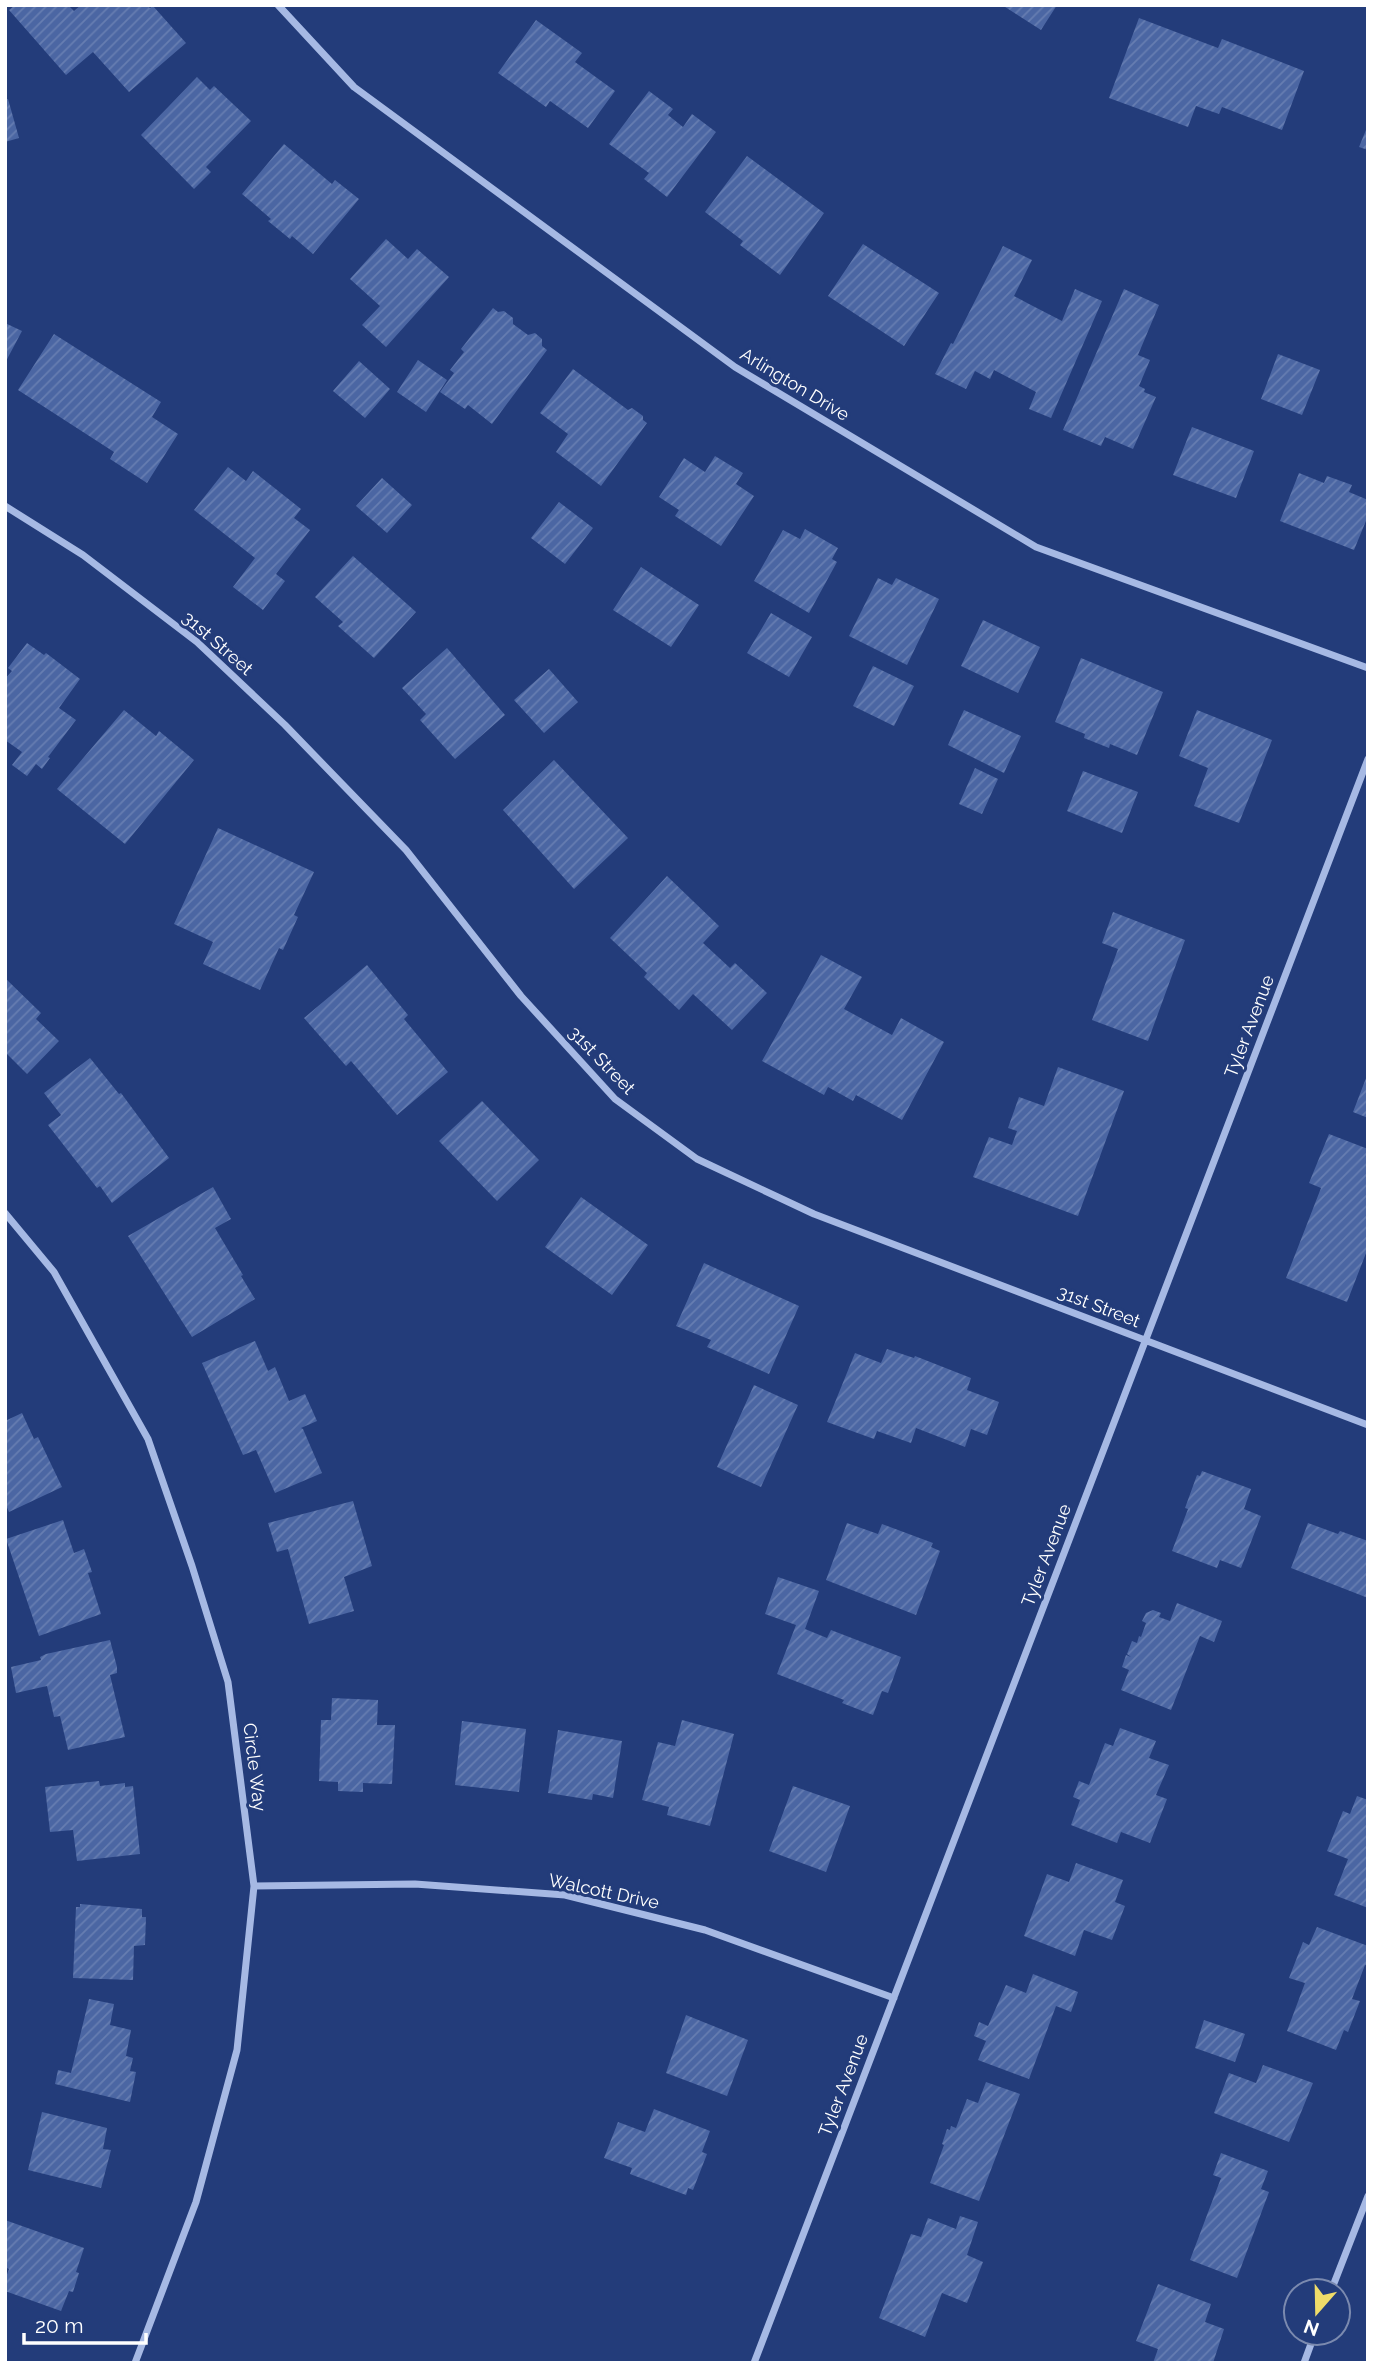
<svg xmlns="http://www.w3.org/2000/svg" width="1373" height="2368" font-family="Raleway,sans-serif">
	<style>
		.building { fill: url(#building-hatch) }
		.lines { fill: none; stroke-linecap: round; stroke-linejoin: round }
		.minor { stroke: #a6b9e4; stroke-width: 7 }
		.labels { text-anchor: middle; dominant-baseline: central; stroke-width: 6; stroke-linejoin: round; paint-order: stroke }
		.street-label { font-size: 18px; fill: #fff; stroke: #233c7a }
	</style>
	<defs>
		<pattern id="building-hatch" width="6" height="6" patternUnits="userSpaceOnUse" patternTransform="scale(1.75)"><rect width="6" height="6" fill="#4b66a3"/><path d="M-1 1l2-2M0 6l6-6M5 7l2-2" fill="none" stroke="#667db1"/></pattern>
	</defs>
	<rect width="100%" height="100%" fill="#233c7a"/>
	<path class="building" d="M15,5H68L74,11L81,5H147L150,8L153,6L186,43L129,92L93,52L66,75L9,10Z
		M1002,5H1057L1041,30Z
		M1139,18L1218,48L1222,39L1304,71L1282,130L1222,107L1219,114L1196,106L1188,127L1109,98Z
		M536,20L582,53L575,62L615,91L588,128L550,101L546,107L498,73Z
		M197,77L210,90L214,86L251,121L206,167L211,172L194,189L141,135Z
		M649,91L673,109L668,115L683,127L692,114L716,132L667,197L644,179L649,173L609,144Z
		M8,99L19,138L5,142V100Z
		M1368,125V150L1359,147Z
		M284,144L332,184L335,180L359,199L313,254L292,236L290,239L268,221L271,219L242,194Z
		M747,156L824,213L780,275L740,245L743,241L705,212Z
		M386,239L408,259L417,249L449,277L386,347L362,325L380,306L350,279Z
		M863,244L939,293L904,346L828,296Z
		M1003,246L1032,260L1014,296L1029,304L1062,321L1075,289L1102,301L1051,418L1029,409L1036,392L994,370L990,379L975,371L966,389L935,374L951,343L953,344Z
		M1124,289L1159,305L1138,355L1150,360L1139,386L1145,389L1144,392L1156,397L1133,449L1105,437L1101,446L1063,430Z
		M493,308L498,312L504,311L513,318V324L528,335L535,333L542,339V346L547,350L492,424L468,405L465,409L440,392L454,373L450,370L464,352L461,349Z
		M5,323L22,331L5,363Z
		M54,334L161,402L152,417L178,434L147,483L110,459L114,452L18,390Z
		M1278,354L1320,370L1302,415L1261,399Z
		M418,360L447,380L426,412L397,392Z
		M359,361L390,389L365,418L333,391Z
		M573,369L628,410L632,408L643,416V420L647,423L601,486L556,452L568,434L540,413Z
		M1192,427L1254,451L1236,498L1173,475Z
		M715,456L743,473L736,484L754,496L721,546L675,516L679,510L659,497L684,458L705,472Z
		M228,467L246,481L253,471L301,509L294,518L310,530L276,574L285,581L263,610L233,587L255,558L194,510Z
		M1299,473L1324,483L1327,476L1352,485L1349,492L1368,500V516L1354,550L1280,521Z
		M382,478L412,505L387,533L356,506Z
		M559,502L593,528L565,564L531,538Z
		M805,529L838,548L832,559L837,562L809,613L754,581L783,530L800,539Z
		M353,556L416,612L374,658L338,626L343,622L315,597Z
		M641,567L699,605L671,647L613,610Z
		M878,578L892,585L896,578L939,599L907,665L849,636Z
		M771,613L812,637L789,677L747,653Z
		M983,620L1040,647L1018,693L961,666Z
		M27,643L44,655L46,653L80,679L59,708L76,720L48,757L50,758L42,769L36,764L27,776L12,765L22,752L5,740V679L12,671L8,668Z
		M447,648L505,715L455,759L420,720L426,714L402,688Z
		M1081,658L1163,692L1137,755L1110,744L1109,748L1084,738L1085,734L1055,722Z
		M873,666L914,686L894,726L853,706Z
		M549,669L578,702L544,733L514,700Z
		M124,710L156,736L159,731L194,760L125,844L57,789Z
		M964,710L1021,736L1004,773L948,745Z
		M1197,710L1272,740L1239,823L1194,806L1208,768L1179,756Z
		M554,760L628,838L574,889L503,810Z
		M975,768L998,779L982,814L959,804Z
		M1083,771L1138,792L1122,833L1067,811Z
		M218,828L314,872L294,915L298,917L283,950L279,948L260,990L203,964L213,942L174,924Z
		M667,876L719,926L703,943L730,968L735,963L767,993L732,1030L693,994L679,1010L644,977L647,973L610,938Z
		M1113,912L1185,940L1148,1041L1092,1020L1118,949L1102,943Z
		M821,955L862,977L844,1009L892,1035L901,1018L944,1042L902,1120L856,1095L853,1101L828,1087L824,1095L762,1061Z
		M367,965L408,1015L404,1019L448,1072L397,1115L351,1061L346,1066L304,1018Z
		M5,978L41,1013L36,1019L59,1041L27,1074L5,1052Z
		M90,1058L119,1094L121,1093L169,1158L112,1203L100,1186L97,1188L48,1125L61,1115L44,1093Z
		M1058,1067L1124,1091L1078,1216L973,1177L989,1137L1012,1145L1017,1131L1008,1128L1019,1097L1044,1106Z
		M1368,1073V1118L1353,1112Z
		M482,1101L539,1160L497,1201L439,1141Z
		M1329,1134L1368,1149V1248L1347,1302L1286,1278L1321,1188L1309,1183Z
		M213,1187L231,1219L215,1228L243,1275L241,1276L255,1299L192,1337L128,1236Z
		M581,1197L648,1245L612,1295L545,1247Z
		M704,1263L799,1306L769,1374L707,1347L711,1340L676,1326Z
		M255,1341L268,1371L275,1367L289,1401L305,1394L317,1421L301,1428L303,1429L322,1473L275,1493L256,1450L243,1455L202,1363Z
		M887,1349L914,1358L915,1356L971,1378L967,1390L999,1402L987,1435L971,1429L965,1447L916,1428L911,1443L877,1431L874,1439L827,1422L855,1353L881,1363Z
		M754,1385L798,1405L761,1487L717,1467Z
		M22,1413L34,1439L38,1437L62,1487L9,1512L5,1503V1421Z
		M1202,1471L1251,1489L1244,1509L1261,1516L1241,1568L1220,1560L1217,1568L1172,1551L1188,1509L1185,1508L1197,1475L1200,1476Z
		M353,1501L372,1566L344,1577L354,1611L309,1624L288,1549L277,1552L268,1523Z
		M63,1520L74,1553L84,1549L92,1572L88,1573L101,1614L39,1636L6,1539Z
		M847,1523L878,1534L882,1524L933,1543L931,1547L940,1551L916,1615L826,1580Z
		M1308,1523L1338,1534L1340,1531L1368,1541V1598L1291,1568Z
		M778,1577L819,1591L805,1629L827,1638L831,1630L901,1657L888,1693L882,1691L873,1715L842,1703L844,1700L777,1674L796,1625L765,1614Z
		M1177,1603L1222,1621L1214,1642L1200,1636L1171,1710L1121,1690L1129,1670L1122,1667L1126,1655L1131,1657L1127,1654L1132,1641L1137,1643L1139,1636L1141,1637L1146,1623L1142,1621L1146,1613L1153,1610L1161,1613L1159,1617L1170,1621Z
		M110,1640L117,1667V1673L110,1675L125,1737L68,1750L60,1716L54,1717L47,1686L16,1693L11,1667L41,1660L40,1657L46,1654Z
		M332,1698L378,1700L377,1725H395L392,1784L363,1783V1792L338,1791V1782L319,1781L321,1720H331Z
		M682,1720L734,1734L710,1826L667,1815L669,1807L642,1800L658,1742L675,1746Z
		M462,1721L526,1729L519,1792L455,1785Z
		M1120,1728L1156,1741L1149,1758L1169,1765L1156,1795L1167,1799L1150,1843L1121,1832L1117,1843L1071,1825L1080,1800L1073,1797L1079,1781L1089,1785L1105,1743L1113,1746Z
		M558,1730L622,1741L613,1798L593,1794L592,1800L548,1793Z
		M99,1781L100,1786L125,1783V1787L133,1786L140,1854L77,1861L73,1830L50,1832L45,1787Z
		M793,1786L850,1806L826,1872L769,1851Z
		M1357,1796L1368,1800V1908L1334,1895L1348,1859L1327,1851L1343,1811L1350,1814Z
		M1076,1863L1123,1880L1115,1902L1125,1906L1112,1940L1084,1930L1075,1956L1024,1936L1047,1874L1069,1882Z
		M80,1904L142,1909V1917H146L145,1945L134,1946L133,1980L73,1978L76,1907H80Z
		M1317,1927L1368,1946V1966L1365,1965L1352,1999L1360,2001L1348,2032L1344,2030L1336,2050L1287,2031L1305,1983L1289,1978L1303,1942L1309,1945Z
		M1033,1974L1078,1992L1071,2012L1056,2006L1029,2079L978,2060L986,2041L974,2036L979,2022L988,2026L1006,1985L1026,1993Z
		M89,1999L114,2004L110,2025L131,2030L126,2056L133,2058L130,2071L136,2072L130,2102L55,2084L58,2070L71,2073Z
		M686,2015L748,2040L727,2096L666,2073Z
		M1204,2020L1245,2034L1235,2062L1195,2048Z
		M1263,2065L1313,2083L1289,2142L1214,2113L1229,2073L1256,2083Z
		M986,2082L1020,2094L979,2201L930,2183L944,2145L942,2144L947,2129L950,2130L951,2126L956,2128L967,2099L978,2103Z
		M654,2109L710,2131L702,2152L707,2154L693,2190L688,2188L686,2195L630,2174L632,2168L604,2158L618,2122L645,2132Z
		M42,2112L107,2128L103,2149L111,2150L101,2188L28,2170Z
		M1221,2153L1268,2171L1261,2189L1269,2192L1237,2278L1190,2260L1221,2178L1213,2175Z
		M960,2216L978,2222L967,2255L983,2262L967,2303L942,2293L925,2337L879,2318L911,2234L921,2237L928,2218L956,2229Z
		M5,2220L84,2248L76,2272L79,2273L73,2292L69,2291L61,2311L5,2291V2280L9,2269L5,2267Z
		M1158,2284L1211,2304L1205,2322L1224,2329L1213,2363H1153L1158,2349L1136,2341Z"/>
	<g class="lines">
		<path class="minor" d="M278,5L354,87L735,367L1036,547L1368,668
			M5,506L83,555L197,642L285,725L406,850L521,996L615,1099L697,1159L814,1214L1368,1425
			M5,1213L54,1272L148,1439L192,1566L228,1682L254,1886L237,2050L196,2202L135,2363
			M254,1886L415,1884L565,1895L705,1930L894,1998
			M1331,2291L1368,2196
			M754,2363L1368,759
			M1304,2363L1315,2333"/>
	</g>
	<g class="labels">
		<g class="street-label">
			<text transform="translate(795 384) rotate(31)">Arlington Drive</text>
			<text transform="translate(218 643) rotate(41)">31st Street</text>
			<text transform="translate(1249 1026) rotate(-69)">Tyler Avenue</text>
			<text transform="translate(602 1060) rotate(46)">31st Street</text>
			<text transform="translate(1099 1306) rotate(21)">31st Street</text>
			<text transform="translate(1046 1555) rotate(-69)">Tyler Avenue</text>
			<text transform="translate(255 1767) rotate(83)">Circle Way</text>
			<text transform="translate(604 1891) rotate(12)">Walcott Drive</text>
			<text transform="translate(843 2085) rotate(-69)">Tyler Avenue</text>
		</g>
	</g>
	<rect width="1373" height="2368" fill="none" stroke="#ffffff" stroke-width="14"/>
	<g transform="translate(1317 2312) rotate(200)"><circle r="33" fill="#233c7a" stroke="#7b8aaf" stroke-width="2"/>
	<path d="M0-5L12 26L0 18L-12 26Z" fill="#efdc69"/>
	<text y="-10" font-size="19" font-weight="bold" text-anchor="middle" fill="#ffffff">N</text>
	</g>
	<path d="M24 2333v10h122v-10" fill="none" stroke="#ffffff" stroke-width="3.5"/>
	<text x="35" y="2333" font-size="21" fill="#ffffff" stroke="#233c7a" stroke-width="5" paint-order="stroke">20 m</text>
</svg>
